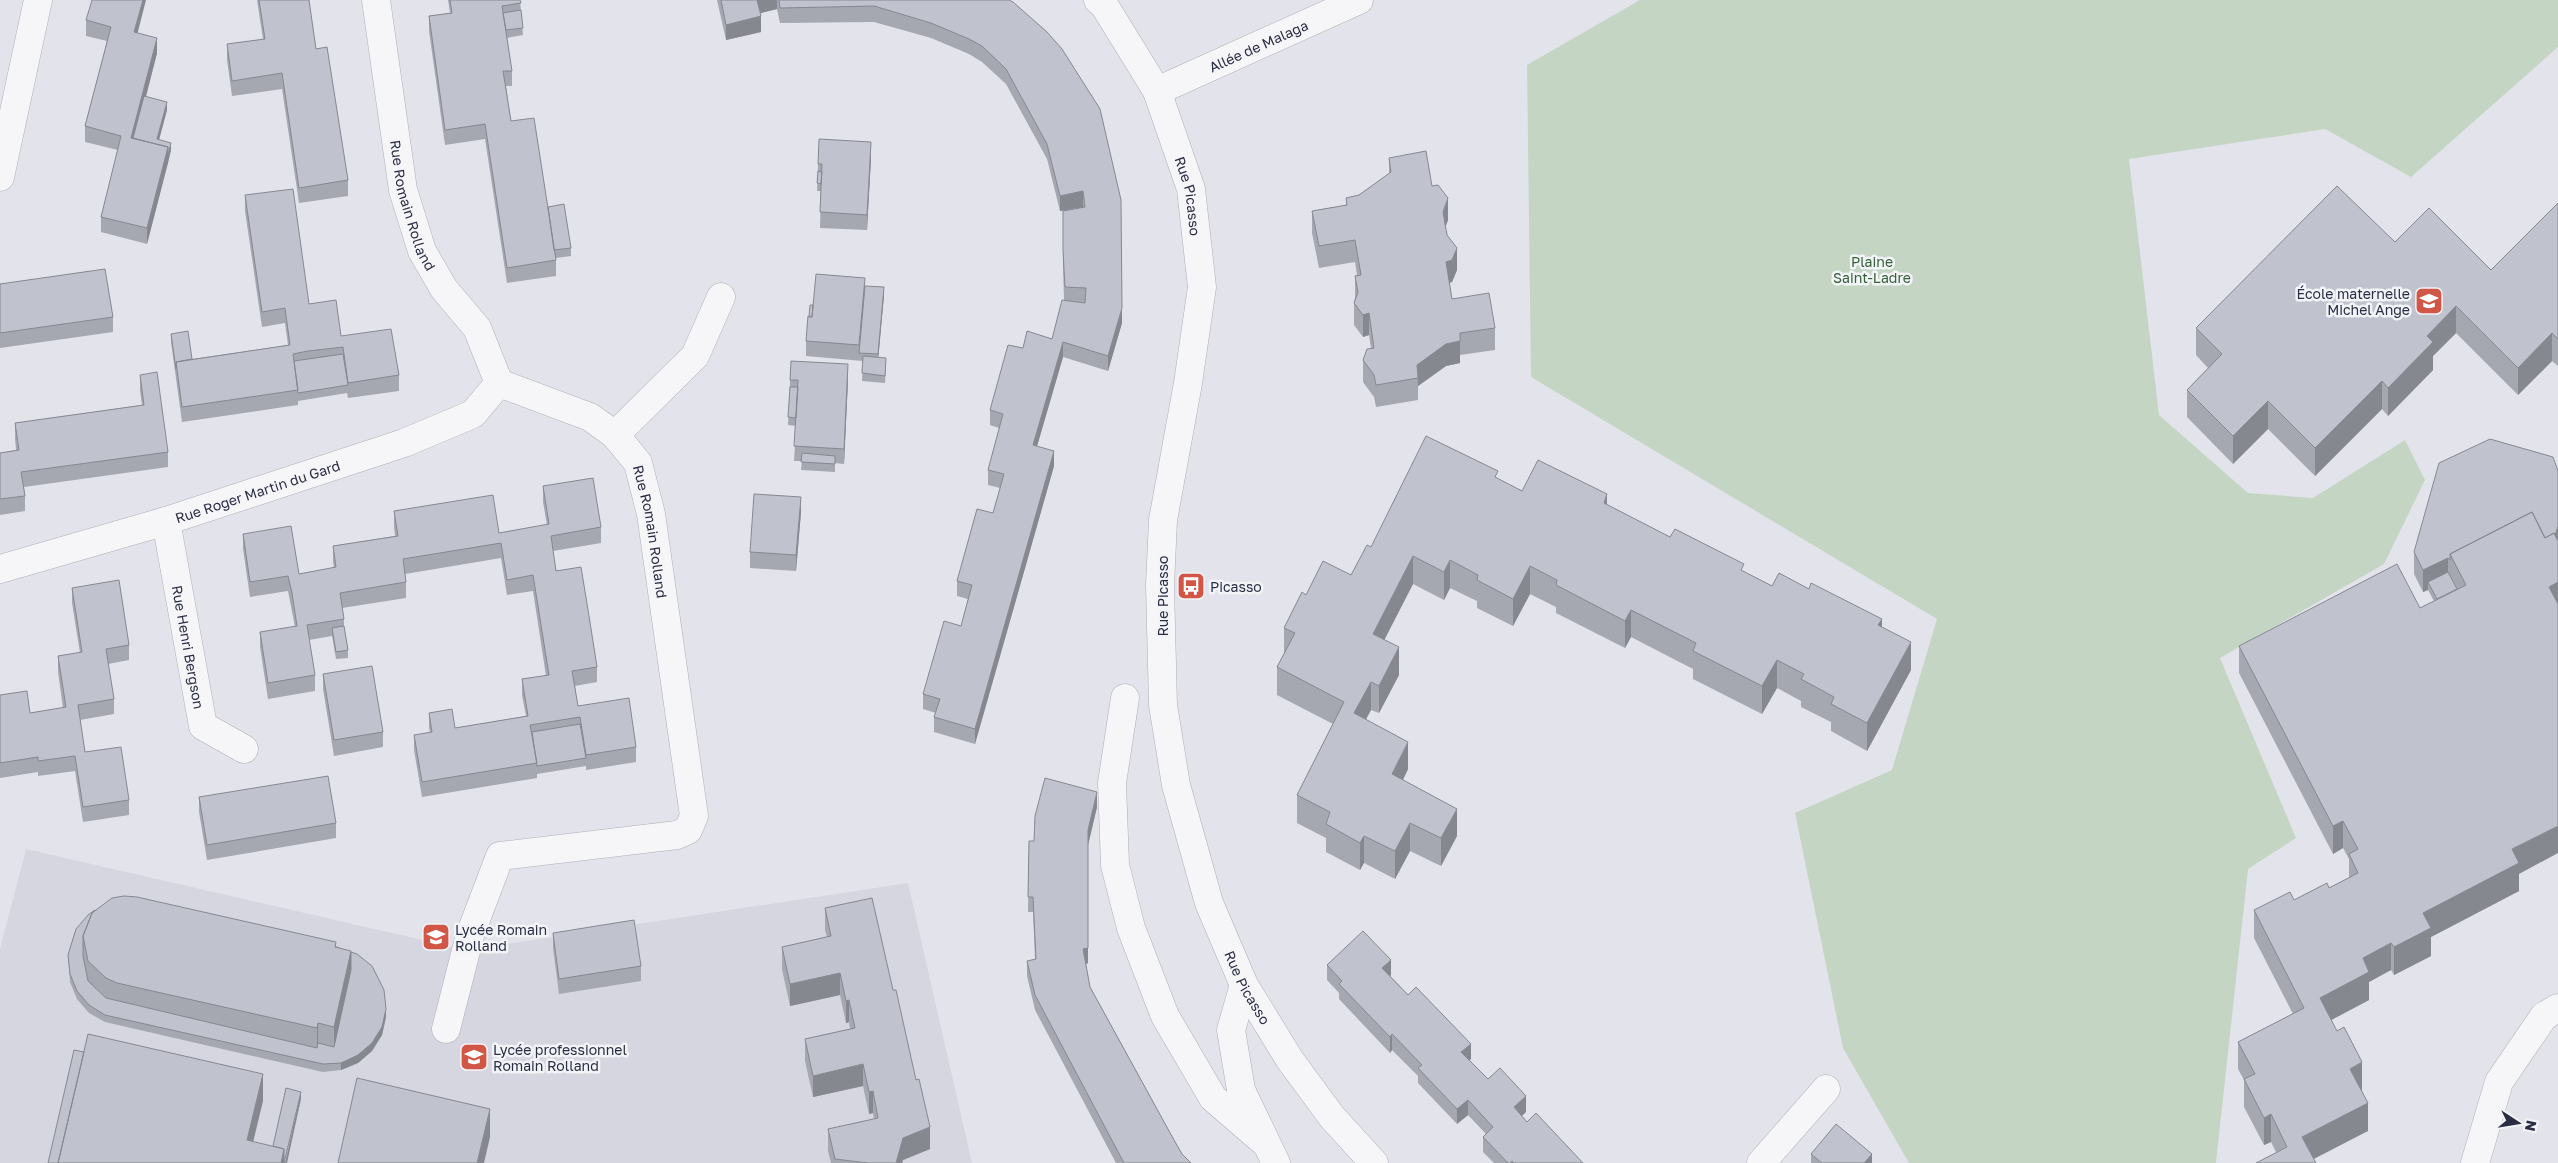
<svg xmlns="http://www.w3.org/2000/svg" width="2558" height="1163" font-family="'Golos Text',sans-serif">
	<style>
		.built { fill: #d5d6e0 }
		.green { fill: #c4d5c4 }
		.lines { fill: none; stroke-linecap: round; stroke-linejoin: round }
		.minor-casing { stroke: #acadb9; stroke-width: 29 }
		.minor { stroke: #f6f6f9; stroke-width: 28 }
		.wall { fill: #a5a7b1 }
		.shaded-wall { fill: #868890 }
		.building { fill: #c0c2ce; stroke: #868890 }
		.labels { text-anchor: middle; dominant-baseline: central; stroke-width: 5; stroke-linejoin: round; paint-order: stroke }
		.street-label { font-size: 14px; fill: #2a2d44; stroke: #f3f4f8 }
		.park-label { font-size: 14px; fill: #37603a; stroke: #f3f4f8 }
		.poi-label { font-size: 14px; fill: #2a2d44; stroke: #f3f4f8; text-anchor: start }
	</style>
	<rect width="100%" height="100%" fill="#e3e4eb"/>
	<path class="built" d="M26,849L466,950L908,883L972,1163H0V949Z"/>
	<path class="green" d="M1640,0H2558V47L2411,177L2325,129L2129,159L2159,415L2248,493L2313,498L2405,440L2425,480L2384,564L2220,658L2296,838L2248,869L2216,1163H1909L1843,1048L1795,813L1892,770L1937,619L1531,377L1527,65Z"/>
	<g class="lines">
		<defs>
			<g id="minor">
				<path id="s1" d="M376,0L403,190L422,251L444,289L477,328L499,383L590,417L615,435L638,463L651,514L694,816L688,830L677,835L500,856L470,935L446,1029"/>
				<path id="s2" d="M1098,0L1104,5L1157,91L1191,189L1202,287L1188,383L1163,520L1160,585L1163,705L1176,785L1209,903L1244,985L1290,1060L1332,1117L1374,1163"/>
				<path id="s3" d="M1157,91L1359,0"/>
				<path d="M0,177L38,0"/>
				<path d="M615,435L695,356L721,297"/>
				<path id="s4" d="M166,521L203,726L244,749"/>
				<path id="s5" d="M0,569L166,521L404,443L473,414L499,383"/>
				<path d="M1125,698L1112,783L1115,865L1131,928L1165,1016L1213,1098L1264,1142"/>
				<path d="M1244,985L1231,1030L1241,1090L1276,1163"/>
				<path d="M1761,1163L1826,1089"/>
				<path d="M2475,1163L2499,1082L2544,1016L2558,1008"/>
			</g>
		</defs>
		<use href="#minor" class="minor-casing"/>
		<use href="#minor" class="minor"/>
	</g>
	<path class="wall" d="M257,0H309L316,49L348,180V196L299,203L282,89L232,96L227,60V44L263,39Z
		M448,0H520L523,35L507,38L512,71V86H506L511,121L548,207L571,248V256L556,258V276L507,283L485,139L445,145L429,31V16L450,13Z
		M717,0H1009L1047,32L1122,323L1108,371L1063,357L1037,446L1054,466L975,744L934,732V717L936,713L923,709V694L961,626L968,599L957,596V581L993,513L1000,488L988,485V470L999,428L990,425V410L1023,348L1052,339L1064,301L1063,266V211L1083,207L1060,211L1047,159L1006,84L982,62L969,54L931,38L874,22L780,23L777,9L760,13L761,32L726,40Z
		M86,20L138,33L157,53L146,97L167,110L159,140L171,150L147,244L101,232V217L118,150L85,142V126L107,41L86,36Z
		M871,158L867,230L820,228L821,191H817L818,164Z
		M1389,158L1432,186L1448,220L1445,228L1457,270L1452,282L1449,283L1452,299L1495,328V350L1460,355V363L1446,366L1418,386V400L1376,407L1374,397L1363,382V360L1371,348L1369,335L1363,337L1354,325V303L1355,298V276L1357,275L1355,262L1319,268L1312,233V211L1346,205V198L1359,195L1389,174Z
		M245,195L309,304L341,336L399,375V391L348,398L347,393L298,401V405L182,422L171,342V334L192,359L288,345L285,323L262,327L245,211Z
		M2558,203V366L2552,361L2518,395L2456,333L2433,356V370L2388,416L2382,409L2315,476L2268,429L2233,464L2187,417V390L2208,368L2196,355V328L2395,242L2491,270Z
		M0,284L113,317V332L0,348Z
		M865,286L884,295L878,358L886,366L885,383L862,381L863,361L806,356V341L809,317L813,305Z
		M791,361L848,380L844,464L835,463V472L801,470L802,461H794L796,426L788,425Z
		M140,375L168,452V467L24,487L25,496V511L0,515V453L16,450L15,438V423L142,405L140,390Z
		M2490,439L2519,874V891L2431,937V956L2394,975L2391,970L2369,982V1000L2331,1020L2362,1090L2361,1091L2368,1131L2276,1152L2271,1142L2264,1145L2244,1107V1080L2238,1069V1042L2293,1014L2254,938V910L2294,900L2329,888L2349,878V859L2343,848L2333,854L2239,673V646L2420,608L2434,601L2428,590L2423,592L2414,574V552Z
		M1498,479L1522,491L1607,505L1670,537L1744,572L1772,586L1882,627L1911,670L1867,751L1831,731V722L1801,707V701L1777,688L1762,714L1693,679V669L1631,637L1625,648L1556,613V607L1530,594L1513,626L1477,608V601L1450,588L1444,600L1413,584L1384,640L1399,675L1379,713L1371,710L1366,719L1408,769L1403,780L1457,836L1441,866L1410,851L1395,879L1364,863L1360,870L1326,852V838L1297,823V795L1333,724L1277,695V667L1284,654V628L1306,595L1351,575L1371,547Z
		M543,486L601,527V543L553,551L556,571L597,667V682L575,686L578,706L636,747V762L586,770V766L537,774V778L422,797L414,750V735L430,732L429,728V713L455,728L526,716L522,695V679L546,676L533,591L507,595L501,558L405,574L406,582V598L342,608L344,619V626L348,650V658L336,659L332,636L309,640L315,675V691L268,699L260,647V632L295,627L288,591L250,597L243,549V534L299,574L334,568L333,561V546L395,536L394,527V511L499,533L547,525L543,502Z
		M801,512L796,571L750,568V552Z
		M72,588L129,645V660L108,664L114,699V714L80,720L85,752L129,800V815L83,822L75,771L38,776V772L0,778V695L30,713L63,708L58,672V656L80,653L72,603Z
		M323,674L383,732V747L334,756L323,689Z
		M199,797L336,823V838L207,860L199,812Z
		M1097,807L1088,845V963L1086,964L1090,987L1174,1140L1182,1154L1191,1163H1116L1035,1010L1027,976V961L1035,960L1033,912H1028L1029,841H1034Z
		M825,908L930,1149L903,1160L902,1163H831L828,1151V1129L874,1119L873,1113L869,1114L863,1086L813,1097L805,1061V1039L850,1029L849,1022L846,1023L840,995L790,1006L782,969V947L827,937L825,930Z
		M76,929L336,946L351,952L386,1017L382,1035L372,1051L358,1063L341,1070L323,1072L105,1022L89,1013L77,999L70,982L68,955Z
		M553,933L641,966V981L559,994L553,948Z
		M1327,965L1391,975L1390,976L1471,1059L1469,1060L1488,1079L1526,1112L1522,1116L1527,1122L1583,1163H1494L1483,1152V1137L1486,1134L1468,1115L1457,1124L1418,1083V1076L1392,1050L1390,1053L1339,999V993L1327,980Z
		M1811,1154L1872,1163H1811Z"/>
	<path class="shaded-wall" d="M143,0H146L134,47V32Z
		M757,0H777V9L757,14Z
		M761,16V32L726,40V25Z
		M157,38V53L133,146L131,138Z
		M167,102V110L157,147V139Z
		M871,142V158L867,230V215Z
		M171,143V150L168,163V155Z
		M168,147V163L147,244V228Z
		M1083,191V207L1060,211V196Z
		M1448,198V220L1443,234V212Z
		M1457,248V270L1452,282L1446,284V262Z
		M884,287V295L878,362V354Z
		M2456,306V333L2433,356V370L2388,416V388L2427,336Z
		M1122,308V323L1108,371V356Z
		M1369,313V335L1363,337V315Z
		M1460,333V363L1446,366L1418,386L1417,365Z
		M2552,333V361L2518,395V368Z
		M1063,342V357L1033,460V445Z
		M848,364V380L844,464V449Z
		M2382,381V409L2315,476V448Z
		M2268,401V429L2233,464V436Z
		M1054,451V466L975,744V729Z
		M1607,494V522L1604,503Z
		M801,497V512L796,571V555Z
		M2558,526V548L2545,565Z
		M1413,556V584L1373,662V634Z
		M2448,558V580L2428,582V590L2423,592V570Z
		M1450,560V588L1444,600V572Z
		M1530,566V594L1513,626V599Z
		M2558,582V609L2549,587Z
		M1631,610V637L1625,648V621Z
		M1882,619V647L1878,625Z
		M1911,642V670L1867,751V723Z
		M1399,647V675L1379,713V686Z
		M1777,660V688L1762,714V686Z
		M1371,682V710L1354,741V713Z
		M1408,742V769L1392,802V774Z
		M1097,792V807L1088,845V963L1083,965L1088,830Z
		M1457,809V836L1441,866V838Z
		M2343,821V848L2333,854V826Z
		M1410,823V851L1395,879V851Z
		M2558,826V853L2519,874V891L2431,937V956L2394,975V947L2423,913L2512,849Z
		M1364,836V863L1360,870V843Z
		M2391,943V970L2369,982V1000L2320,1026V998L2363,958Z
		M351,951V978L334,1055V1027Z
		M1391,960V975L1382,984V968Z
		M840,973V995L790,1006V984Z
		M849,1000V1022L846,1023V1001Z
		M386,1009V1017L382,1035L372,1051L358,1063L341,1070V1063Z
		M318,1023V1051L317,1056V1028Z
		M1392,1034V1050L1390,1053V1037Z
		M1471,1044V1059L1461,1067V1052Z
		M2362,1062V1090L2350,1096V1069Z
		M863,1064V1086L813,1097V1076Z
		M263,1074V1101L248,1163L247,1140Z
		M873,1091V1113L869,1114V1092Z
		M301,1092V1099L287,1163H285Z
		M1526,1096V1112L1514,1123V1107Z
		M1468,1100V1115L1457,1124V1109Z
		M2368,1103V1131L2306,1163L2302,1137Z
		M490,1109V1137L484,1163H477Z
		M2271,1114V1142L2264,1145V1118Z
		M930,1127V1149L903,1160L902,1163H896L903,1138Z
		M284,1149V1163H281Z
		M1872,1154V1163H1864Z"/>
	<path class="building" d="M92,0H143L134,32L157,38L131,138L168,147L147,228L101,217L121,136L85,126L111,27L86,20Z
		M259,0H309L316,49L327,47L348,180L299,188L282,73L232,81L227,44L265,39Z
		M450,0H520L521,3L502,6L512,71H503L511,121L534,118L556,260L507,268L485,124L445,130L429,16L452,13Z
		M721,0H757L761,16L726,25Z
		M779,0H1009L1013,2L1047,32L1062,49L1100,109L1121,200L1122,308L1108,356L1063,342L1033,445L1054,451L975,729L934,717L940,699L923,694L944,621L961,626L972,585L957,581L977,509L993,513L1004,474L988,470L1003,414L990,410L1008,345L1023,348L1027,331L1052,339L1062,300L1085,303L1086,288L1065,287L1063,251V211L1085,207L1083,191L1060,196L1047,144L1006,69L982,46L969,39L931,23L874,6L780,8Z
		M521,10L523,28L506,30L503,13Z
		M144,96L167,102L157,139L171,143L168,155V147L133,138Z
		M819,139L871,142L867,215L820,212L822,164H818Z
		M1426,151L1432,186L1438,185L1448,198L1443,212L1447,235L1457,248L1452,260L1446,262L1452,299L1489,293L1495,328L1460,333V341L1446,344L1417,365L1418,378L1376,385L1374,375L1363,360L1367,349L1374,348L1369,313L1363,315L1354,303L1358,292L1355,276L1361,275L1355,240L1319,246L1312,211L1347,205L1346,198L1359,195L1391,172L1389,158Z
		M818,171L822,172L821,184L817,183Z
		M2337,186L2395,242L2429,208L2491,270L2558,203V339L2552,333L2518,368L2456,306L2427,336L2433,342L2388,388L2382,381L2315,448L2268,401L2233,436L2187,390L2222,354L2196,328Z
		M293,189L309,304L336,300L341,336L391,329L399,375L348,383L343,347L308,351L293,354L298,390L182,407L176,362L290,345L285,308L262,312L245,195Z
		M564,204L571,248L554,250L548,207Z
		M105,269L113,317L0,333V284Z
		M816,274L865,278L859,345L806,341L808,316L812,317Z
		M865,286L884,287L878,354L859,353Z
		M810,305H813L812,317H809Z
		M188,331L192,359L176,362V369L171,334Z
		M343,354L348,385L298,393L294,361Z
		M863,356L886,358L885,376L862,373Z
		M791,361L848,364L844,449L794,446L798,380H790Z
		M157,372L168,452L21,472L25,496L0,499V453L19,450L15,423L144,405L140,375Z
		M790,387H798L796,418L788,417Z
		M1426,436L1498,471L1495,477L1522,491L1538,460L1607,494L1604,503L1670,537L1675,529L1744,564L1741,570L1772,586L1779,573L1809,589L1811,583L1882,619L1878,625L1911,642L1867,723L1831,704L1834,697L1801,679L1804,674L1777,660L1762,686L1693,651L1696,643L1631,610L1625,621L1556,585L1557,580L1530,566L1513,599L1477,580L1478,575L1450,560L1444,572L1413,556L1373,634L1399,647L1379,686L1371,682L1354,713L1408,742L1392,774L1457,809L1441,838L1410,823L1395,851L1364,836L1360,843L1326,824L1330,812L1297,795L1344,702L1277,667L1295,633L1284,628L1302,592L1306,595L1323,561L1351,575L1367,545L1371,547Z
		M2490,439L2553,457L2558,471V526L2555,535L2554,533L2545,538L2532,512L2450,554V560L2448,558L2423,570L2414,552L2439,463Z
		M802,453L835,456V464L801,462Z
		M593,478L601,527L551,536L556,571L581,567L589,616L597,667L572,671L578,706L629,698L636,747L586,755L580,717L530,725L537,763L422,782L414,735L432,732L429,713L452,709L455,728L528,716L522,679L549,675L533,575L507,580L501,543L403,559L406,582L340,593L344,619L307,625L315,675L268,683L260,632L297,626L292,593L288,576L250,582L243,534L291,526L299,574L336,567L333,546L398,536L394,511L493,495L499,533L549,524L543,486Z
		M754,494L801,497L796,555L750,552Z
		M2532,512L2545,538L2554,533L2558,541V582L2549,587L2558,604V826L2512,849L2519,863L2423,913L2431,928L2394,947L2391,943L2363,958L2369,972L2320,998L2337,1031L2344,1027L2362,1062L2350,1069L2368,1103L2302,1137L2316,1163H2256L2287,1147L2271,1114L2264,1118L2244,1079L2255,1074L2238,1042L2304,1008L2254,910L2290,892L2294,900L2327,883L2329,888L2358,873L2349,854L2358,849L2343,821L2333,826L2239,646L2397,564L2420,608L2466,585L2450,554Z
		M2448,572L2457,589L2437,599L2428,582Z
		M119,580L129,645L106,649L114,699L78,705L85,752L121,747L129,800L83,807L75,756L38,761V757L0,763V695L27,691L30,713L66,707L58,656L82,652L72,588Z
		M344,626L348,650L336,652L332,628Z
		M372,666L383,732L334,740L323,674Z
		M580,724L586,758L537,766L532,732Z
		M328,776L336,823L207,845L199,797Z
		M1045,778L1097,792L1088,830V948L1083,949L1090,987L1174,1140L1182,1154L1191,1163H1124L1035,995L1027,961L1036,959L1033,897H1028L1029,841H1034L1035,816Z
		M124,896L137,897L336,942L335,947L351,951L334,1027L318,1023L317,1028L117,983L106,978L88,961L83,936L92,913L112,898Z
		M872,898L893,990H896L916,1080L919,1079L930,1127L903,1138L896,1163H868L835,1159L828,1129L878,1118L873,1091L869,1092L863,1064L813,1076L805,1039L855,1028L849,1000L846,1001L840,973L790,984L782,947L831,936L825,908Z
		M95,910L92,913L83,936V956L88,981L106,998L317,1048L318,1043L334,1047L351,970V952L357,954L372,966L384,990L386,1009L382,1027L372,1043L358,1055L341,1063L323,1064L105,1015L89,1005L77,991L70,974L68,955L76,929L88,915Z
		M634,920L641,966L559,979L553,933Z
		M1363,931L1391,960L1382,968L1408,995L1416,987L1471,1044L1461,1052L1488,1079L1500,1068L1526,1096L1514,1107L1527,1122L1536,1113L1583,1163H1514L1512,1161L1510,1163H1508L1483,1137L1493,1127L1468,1100L1457,1109L1418,1068L1422,1065L1392,1034L1390,1037L1339,984L1342,981L1327,965Z
		M88,1034L263,1074L247,1140L284,1149L281,1163H58Z
		M74,1050L84,1052L58,1163H48Z
		M357,1078L490,1109L477,1163H338Z
		M286,1088L301,1092L284,1163V1149L273,1146Z
		M1836,1124L1872,1154L1864,1163H1822L1811,1154Z"/>
	<defs>
		<symbol id="school-square" viewBox="-11 -11 22 22"><rect x="-9" y="-9" width="18" height="18" rx="4" fill="#d25646" stroke="#f3f4f8"/><path d="M0-5L7-2L0 1L-7-2ZM-4 1L0 2.5L4 1V4Q0 6-4 4Z" fill="#fff"/></symbol>
		<symbol id="bus-square" viewBox="-11 -11 22 22"><rect x="-9" y="-9" width="18" height="18" rx="4" fill="#d25646" stroke="#f3f4f8"/><path d="M-5-6H5V4H4V6H2V4H-2V6H-4V4H-5ZM-3.5-4V0h7V-4ZM-3.5 1.2v1.5H-2V1.2ZM2 1.2v1.5H3.5V1.2Z" fill="#fff"/></symbol>
		<symbol id="university-square" viewBox="-11 -11 22 22"><rect x="-9" y="-9" width="18" height="18" rx="4" fill="#d25646" stroke="#f3f4f8"/><path d="M0-5L7-2L0 1L-7-2ZM-4 1L0 2.5L4 1V4Q0 6-4 4Z" fill="#fff"/></symbol>
	</defs>
	<g fill-rule="evenodd">
		<use href="#school-square" x="2413" y="285" width="32" height="32"/>
		<use href="#bus-square" x="1175" y="570" width="32" height="32"/>
		<use href="#university-square" x="420" y="921" width="32" height="32"/>
		<use href="#school-square" x="458" y="1041" width="32" height="32"/>
	</g>
	<g class="labels">
		<g class="street-label">
			<text stroke="none"><textPath href="#s3" startOffset="111">Allée de Malaga</textPath></text>
			<text stroke="none"><textPath href="#s2" startOffset="219">Rue Picasso</textPath></text>
			<text stroke="none"><textPath href="#s1" startOffset="209">Rue Romain Rolland</textPath></text>
			<text stroke="none"><textPath href="#s5" startOffset="269">Rue Roger Martin du Gard</textPath></text>
			<text stroke="none"><textPath href="#s1" startOffset="644">Rue Romain Rolland</textPath></text>
			<text transform="translate(1162 596) rotate(-90)">Rue Picasso</text>
			<text stroke="none"><textPath href="#s4" startOffset="128">Rue Henri Bergson</textPath></text>
			<text stroke="none"><textPath href="#s2" startOffset="1029">Rue Picasso</textPath></text>
		</g>
		<g class="park-label">
			<text x="1872" y="261">Plaine<tspan x="1872" dy="16">Saint-Ladre</tspan></text>
		</g>
		<g class="poi-label">
			<text x="2410" y="293" text-anchor="end">École maternelle<tspan x="2410" dy="16">Michel Ange</tspan></text>
			<text x="1210" y="586">Picasso</text>
			<text x="455" y="929">Lycée Romain<tspan x="455" dy="16">Rolland</tspan></text>
			<text x="493" y="1049">Lycée professionnel<tspan x="493" dy="16">Romain Rolland</tspan></text>
		</g>
	</g>
	<g transform="translate(2518 1123) rotate(102)" stroke="#f3f4f8" stroke-width="4" paint-order="stroke">
	<path d="M0-4L9 19L0 12L-9 19Z" fill="#2a2d44"/>
	<text y="-8" font-size="14" font-weight="bold" text-anchor="middle" fill="#2a2d44">N</text>
	</g>
</svg>
